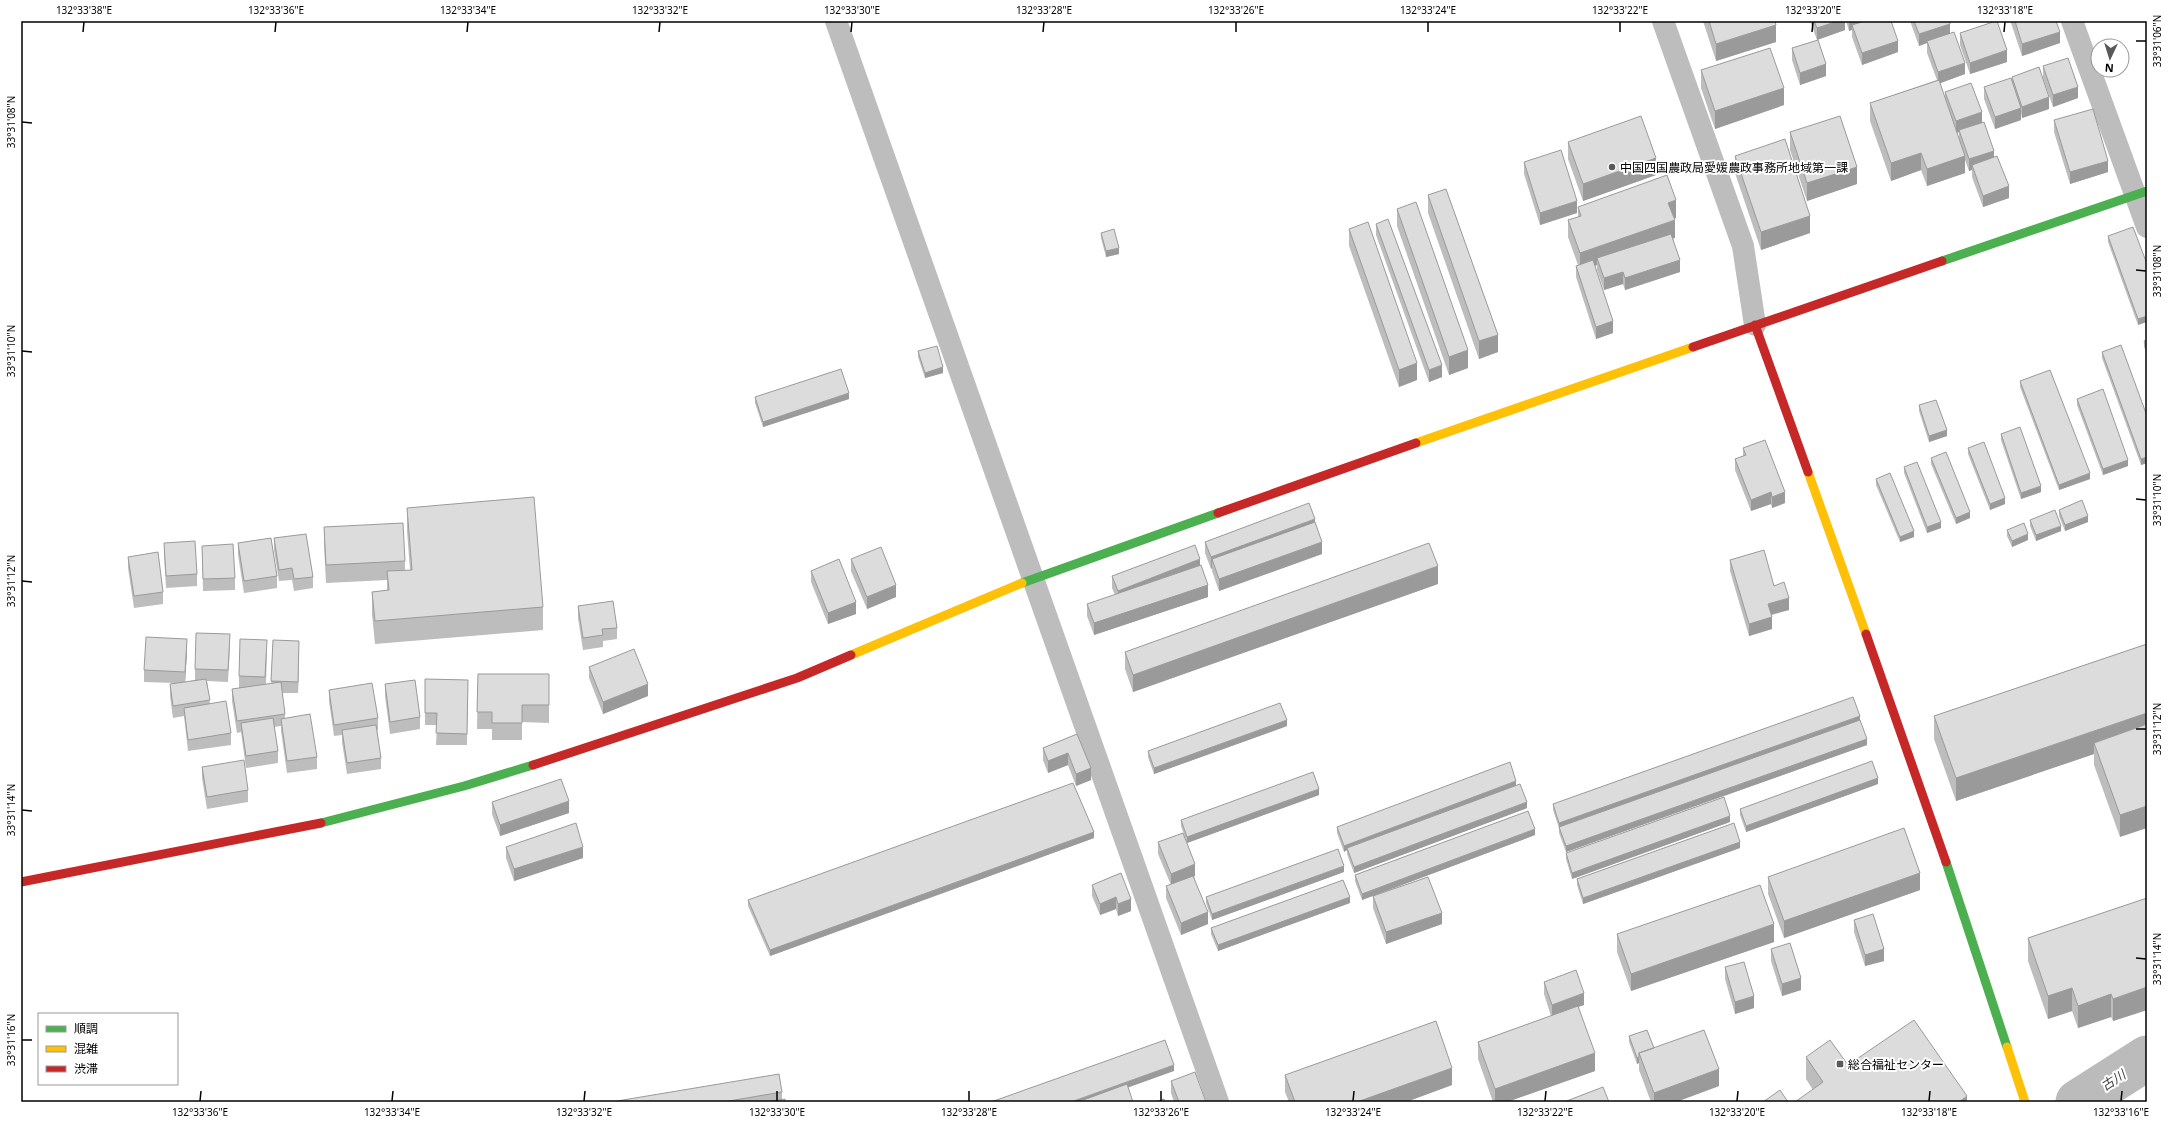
<svg xmlns="http://www.w3.org/2000/svg" width="2168" height="1123" font-family="'Noto Sans','Noto Sans JP',sans-serif">
	<style>
		.lines { fill: none; stroke-linecap: round; stroke-linejoin: round }
		.river { stroke: #bbb; stroke-width: 45 }
		.street { stroke: #bdbdbd; stroke-width: 22 }
		.fast { stroke: #4caf50; stroke-width: 9 }
		.slow { stroke: #ffc107; stroke-width: 9 }
		.jam { stroke: #c62828; stroke-width: 9 }
		.wall { fill: #bdbdbd; fill-rule: evenodd }
		.shaded-wall { fill: #9a9a9a }
		.building { fill: #dcdcdc; stroke: #9a9a9a }
		.ticks { fill: none; stroke: #000; stroke-width: 1.5 }
		.poi-dot { fill: #595959; stroke: #fff; stroke-width: 1.5 }
		.labels { text-anchor: middle; dominant-baseline: central; stroke-width: 4; stroke-linejoin: round; paint-order: stroke }
		.poi-label { font-size: 12px; fill: #000; stroke: #fff; text-anchor: start }
		.water-label { font-size: 13px; font-style: italic; fill: #3f3f3f; stroke: #fff }
		.neatline { fill: none; stroke: #000; stroke-width: 1.5 }
		.ticks-label { font-size: 10px; text-anchor: middle; fill: #000 }
	</style>
	<rect width="100%" height="100%" fill="#fff"/>
	<g class="lines">
		<path class="river" d="M2078,1102L2147,1058"/>
		<path class="street" d="M836,21L1218,1102
			M1663,21L1743,246L1755,325
			M2072,21L2147,227"/>
		<path class="fast" d="M1942,261L2147,191
			M1022,583L1218,513
			M321,823L464,786L533,765
			M1946,862L2007,1047"/>
		<path class="slow" d="M1416,443L1693,347
			M1808,472L1866,634
			M851,655L1022,583
			M2007,1047L2025,1102"/>
		<path class="jam" d="M1755,325L1808,472
			M1693,347L1942,261
			M1218,513L1416,443
			M1866,634L1946,862
			M533,765L797,678L851,655
			M21,882L321,823"/>
	</g>
	<path class="wall" d="M1703,21H1775L1776,42L1716,61Z
		M1810,21H1845V30L1817,40Z
		M1846,21H1891L1898,52L1862,65L1852,37V30L1849,31Z
		M1910,21H1950V33L1965,74L1940,83L1945,99V92L1982,123L2009,198L1983,207L1972,177V170L1969,171L1965,160V173L1927,186L1921,170L1891,181L1870,121V103L1937,80L1927,53V43L1919,46ZM1959,132V138L1957,133Z
		M2011,21H2056L2060,43L2022,56L2011,23Z
		M1960,33L2007,62L1970,74L1960,45Z
		M1792,48L1826,76L1800,85L1792,60Z
		M2043,66L2078,98L2053,107L2043,78Z
		M1701,70L1784,105L1715,129L1701,88Z
		M2012,77L2049,109L2022,118L2021,113V120L1995,129L1984,99V87L2012,83Z
		M2054,120L2108,172L2070,184L2054,132Z
		M1790,132L1857,184L1807,201L1790,150Z
		M1568,142L1656,175L1583,201L1568,159Z
		M1735,156L1810,233L1761,250L1735,173Z
		M1524,162L1577,213L1540,225L1524,174Z
		M1428,195L1498,352L1479,359L1428,213Z
		M1578,207L1676,218H1674L1675,238H1673L1680,272L1625,290L1623,284L1604,290L1597,270V265L1595,266L1613,333L1596,339L1576,277V266L1578,265L1568,237V220L1578,217Z
		M1397,209L1468,368L1449,375L1397,226Z
		M1376,224L1442,377L1429,382L1376,235Z
		M1349,229L1417,380L1399,387L1349,246Z
		M1101,233L1119,254L1106,257L1101,238Z
		M2108,236L2147,264L2138,325L2108,242Z
		M2147,340V354L2144,347V341Z
		M918,351L943,373L925,378L918,357Z
		M2102,352L2147,416V463L2141,465L2102,358Z
		M2020,381L2090,479L2059,490L2020,387Z
		M755,397L849,399L763,427L755,403Z
		M2077,399L2128,466L2103,475L2077,405Z
		M1919,405L1947,436L1929,442L1919,411Z
		M2001,434L2041,492L2021,499L2001,440Z
		M1743,448L1785,503L1772,508L1771,504L1751,511L1735,470V459L1743,456Z
		M1968,448L2005,504L1990,510L1968,454Z
		M1931,458L1970,518L1956,524L1931,464Z
		M1904,467L1941,528L1927,533L1904,473Z
		M1876,479L1914,537L1900,542L1876,485Z
		M407,508L543,607V630L375,644L372,614V592L387,590V580L326,583L324,545V527L405,561V570H410L407,531Z
		M2059,510L2088,522L2065,531L2059,516Z
		M2030,520L2061,531L2036,541L2030,526Z
		M1315,522L1322,554L1219,591L1212,571V568L1211,569L1205,553V542Z
		M2007,530L2028,540L2012,547L2007,536Z
		M274,538L313,577V588L294,591L292,580L279,581L274,550Z
		M164,543L197,574V586L166,588L164,554Z
		M238,543L277,576V588L244,593L238,555Z
		M202,546L235,578V590L203,591Z
		M128,557L163,592V604L134,608L128,568Z
		M851,559L896,597L867,609L851,571Z
		M1730,560L1774,586L1789,610L1772,615V629L1749,636L1730,571Z
		M1200,566L1208,597L1094,635L1087,616V604L1115,595L1112,588V576Z
		M811,571L856,614L828,624L811,582Z
		M1438,584L1133,692L1125,669V652Z
		M578,606L617,628V639L603,641V647L583,650L578,618Z
		M273,640L299,653L298,693H282L285,714V718L317,757V769L287,773L281,731V726L274,727L278,751V763L246,768L241,732L237,733L232,701V689L243,688H239V676L267,652L266,684H271Z
		M2147,644L2120,837L2094,765V754L1956,801L1934,739V716Z
		M230,646L228,682L207,681L210,704L231,733V745L188,751L184,716L173,718L170,696V684L175,683L144,682V670L187,651L185,682L195,680V669Z
		M589,667L648,696L603,714L589,678Z
		M478,674H549V723L522,722V740H492V729H477Z
		M425,679L468,680L467,745H436L437,725H425Z
		M385,684L420,717V729L390,734L385,696Z
		M329,690L378,718V730H377L381,758V769L347,774L342,742V735L334,736L329,701Z
		M1860,720L1867,745L1566,852L1559,833V828L1553,810V804Z
		M1287,726L1154,774L1148,757V751Z
		M1077,734L1091,780L1076,786L1068,765L1048,773L1043,760V748Z
		M202,767L248,790V802L207,809L202,778Z
		M1878,784L1746,832L1740,815V809Z
		M1516,785L1527,808L1354,873L1347,854V850L1344,852L1337,833V827Z
		M1319,795L1187,843L1181,826V820Z
		M492,802L569,813L500,836L492,814Z
		M1730,822L1572,879L1566,859V853Z
		M1535,835L1362,900L1355,881V875Z
		M1094,838L770,956L748,906V900Z
		M1158,842L1195,876H1194L1208,924L1181,935L1166,898V886L1171,885L1158,854Z
		M506,847L583,858L514,881L506,858Z
		M1740,848L1583,904L1577,885V879Z
		M1344,872L1212,920L1206,903V897Z
		M1121,873L1131,911L1118,916L1116,909L1100,915L1092,896V885Z
		M1768,877L1920,890L1784,938L1768,894Z
		M1373,896L1442,924L1386,944L1373,908Z
		M2147,898V1010L2113,1021L2111,1017L2078,1028L2072,1011L2048,1019L2028,961V938Z
		M1350,903L1218,951L1211,934V928Z
		M1854,920L1884,961L1865,966L1854,932Z
		M1617,934L1774,942L1631,991L1617,952Z
		M1771,949L1801,990L1782,996L1771,961Z
		M1725,967L1754,1008L1735,1014L1725,979Z
		M1544,982L1584,1005L1578,1007L1595,1071L1507,1102H1493L1478,1059V1042L1551,1016L1544,994Z
		M1629,1036L1654,1048L1719,1086L1676,1102H1651L1639,1070V1063L1637,1064L1629,1042Z
		M1806,1057L1848,1065L1967,1102L1813,1090L1806,1079Z
		M1285,1075L1452,1085L1406,1102H1289L1285,1092Z
		M1171,1081L1206,1102H1174L1171,1093Z
		M782,1092V1099L785,1102H617Z"/>
	<path class="shaded-wall" d="M1838,21H1845V30L1817,40V28Z
		M1849,21H1879L1852,25V30L1849,31Z
		M1950,24V35L1927,41V43L1919,46V34Z
		M1776,25V42L1716,61V44Z
		M2060,32V43L2022,56V44Z
		M1898,41V52L1862,65V53Z
		M2007,50V62L1970,74V63Z
		M1965,63V74L1938,84V72Z
		M1826,64V76L1800,85V73Z
		M2078,87V98L2053,107V95Z
		M1784,88V105L1715,129V111Z
		M2049,97V109L2022,118V107Z
		M2021,108V120L1995,129V117Z
		M1982,112V123L1959,130V132L1956,133V121Z
		M1994,151V163L1972,165V170L1969,171V159Z
		M1921,153V170L1891,181V163Z
		M1965,156V173L1927,186V169Z
		M1656,158V175L1583,201V184Z
		M2108,161V172L2070,184V172Z
		M1857,167V184L1807,201V183Z
		M2009,186V198L1983,207V196Z
		M1676,200V218L1668,220V203Z
		M1577,201V213L1540,225V213Z
		M1810,216V233L1761,250V232Z
		M1675,220V238L1599,264L1597,258V265L1580,271V253Z
		M1119,248V254L1106,257V251Z
		M1680,260V272L1625,290V278Z
		M1623,272V284L1604,290V278Z
		M2147,316V322L2138,325V319Z
		M1613,321V333L1596,339V327Z
		M1498,335V352L1479,359V341Z
		M1468,350V368L1449,375V357Z
		M1417,363V380L1399,387V370Z
		M1442,365V377L1429,382V370Z
		M943,367V373L925,378V373Z
		M849,393V399L763,427V422Z
		M1947,430V436L1929,442V436Z
		M2147,457V463L2141,465V459Z
		M2128,460V466L2103,475V469Z
		M2090,473V479L2059,490V485Z
		M2041,486V492L2021,499V493Z
		M1771,492V504L1751,511V500Z
		M1785,492V503L1772,508V497Z
		M2005,498V504L1990,510V504Z
		M1970,512V518L1956,524V518Z
		M2088,516V522L2065,531V525Z
		M1315,519V530L1212,559V568L1211,569V557Z
		M1941,522V528L1927,533V527Z
		M2061,526V531L2036,541V535Z
		M1914,531V537L1900,542V537Z
		M2028,534V540L2012,547V541Z
		M1322,542V554L1219,591V579Z
		M1200,559V571L1118,603V591Z
		M1438,566V584L1133,692V675Z
		M896,585V597L867,609V597Z
		M1208,585V597L1094,635V623Z
		M1789,598V610L1768,615V604Z
		M856,602V614L828,624V613Z
		M1772,617V629L1749,636V624Z
		M187,639V651L185,684V672Z
		M299,641V653L298,693V682Z
		M648,684V696L603,714V702Z
		M2147,713V736L2094,743V754L1956,801V778Z
		M1860,716V722L1559,829V823Z
		M1287,720V726L1154,774V768Z
		M1867,739V745L1566,852V846Z
		M1068,753V765L1048,773V761Z
		M1091,768V780L1076,786V774Z
		M1878,778V784L1746,832V826Z
		M1516,781V787L1347,848V850L1344,852V846Z
		M1319,789V795L1187,843V837Z
		M569,801V813L500,836V825Z
		M1527,802V808L1354,873V867Z
		M2147,806V828L2120,837V815Z
		M1730,816V822L1572,879V873Z
		M1535,829V835L1362,900V894Z
		M1094,832V838L770,956V950Z
		M1740,842V848L1583,904V898Z
		M583,847V858L514,881V869Z
		M1195,864V876L1171,885V874Z
		M1344,866V872L1212,920V914Z
		M1920,873V890L1784,938V921Z
		M1116,897V909L1100,915V904Z
		M1350,897V903L1218,951V945Z
		M1131,899V911L1118,916V904Z
		M1208,912V924L1181,935V923Z
		M1442,913V924L1386,944V932Z
		M1774,924V942L1631,991V974Z
		M1884,949V961L1865,966V955Z
		M1801,978V990L1782,996V984Z
		M2147,987V1010L2113,1021V999Z
		M2072,988V1011L2048,1019V996Z
		M1584,993V1005L1552,1016V1005Z
		M2111,994V1017L2078,1028V1006Z
		M1754,996V1008L1735,1014V1002Z
		M1595,1053V1071L1507,1102H1495V1089Z
		M1639,1057V1063L1637,1064V1058Z
		M1174,1065V1071L1088,1102H1071Z
		M1452,1068V1085L1406,1102H1357Z
		M1719,1069V1086L1676,1102H1654V1093Z
		M1967,1096V1102H1959Z"/>
	<path class="building" d="M1709,21H1775L1776,25L1716,44Z
		M1814,21H1838L1817,28Z
		M1865,21H1891L1898,41L1862,53L1852,25Z
		M1914,21H1950V24L1919,34Z
		M1996,21H1997L2007,50L1970,63L1960,33Z
		M2015,21H2056L2060,32L2022,44Z
		M1954,32L1965,63L1938,72L1927,41Z
		M1818,40L1826,64L1800,73L1792,48Z
		M1770,48L1784,88L1715,111L1701,70Z
		M2068,58L2078,87L2053,95L2043,66Z
		M2039,67L2049,97L2022,107L2012,77Z
		M2011,78L2021,108L1995,117L1984,87Z
		M1939,80L1965,156L1927,169L1921,153L1891,163L1870,103Z
		M1971,83L1982,112L1956,121L1945,92Z
		M2093,109L2108,161L2070,172L2054,120Z
		M1641,116L1656,158L1583,184L1568,142Z
		M1840,116L1857,167L1807,183L1790,132Z
		M1984,122L1994,151L1969,159L1959,130Z
		M1785,139L1810,216L1761,232L1735,156Z
		M1561,150L1577,201L1540,213L1524,162Z
		M1997,156L2009,186L1983,196L1972,165Z
		M1667,175L1676,200L1668,203L1675,220L1580,253L1568,220L1581,216L1578,207Z
		M1446,189L1498,335L1479,341L1428,195Z
		M1416,202L1468,350L1449,357L1397,209Z
		M1388,219L1442,365L1429,370L1376,224Z
		M1368,222L1417,363L1399,370L1349,229Z
		M2133,227L2147,264V316L2138,319L2108,236Z
		M1114,229L1119,248L1106,251L1101,233Z
		M1671,234L1680,260L1625,278L1623,272L1604,278L1597,258Z
		M1593,260L1613,321L1596,327L1576,266Z
		M2147,340V348L2144,341Z
		M2121,345L2147,416V457L2141,459L2102,352Z
		M937,346L943,367L925,373L918,351Z
		M841,369L849,393L763,422L755,397Z
		M2050,370L2090,473L2059,485L2020,381Z
		M2103,389L2128,460L2103,469L2077,399Z
		M1936,400L1947,430L1929,436L1919,405Z
		M2020,427L2041,486L2021,493L2001,434Z
		M1765,440L1785,492L1772,497L1771,492L1751,500L1735,459L1746,455L1743,448Z
		M1984,442L2005,498L1990,504L1968,448Z
		M1946,452L1970,512L1956,518L1931,458Z
		M1917,462L1941,522L1927,527L1904,467Z
		M1890,473L1914,531L1900,537L1876,479Z
		M534,497L543,607L375,621L372,592L389,590L387,571L412,570L407,508Z
		M2082,500L2088,516L2065,525L2059,510Z
		M1309,503L1315,519L1211,557L1205,542Z
		M2055,510L2061,526L2036,535L2030,520Z
		M1315,522L1322,542L1219,579L1212,559Z
		M403,523L405,561L326,565L324,527Z
		M2024,523L2028,534L2012,541L2007,530Z
		M306,534L313,577L294,579L292,568L279,570L274,538Z
		M271,538L277,576L244,581L238,543Z
		M195,541L197,574L166,576L164,543Z
		M1429,543L1438,566L1133,675L1125,652Z
		M233,544L235,578L203,579L202,546Z
		M1195,545L1200,559L1118,591L1112,576Z
		M881,547L896,585L867,597L851,559Z
		M1764,550L1774,586L1784,582L1789,598L1768,604L1772,617L1749,624L1730,560Z
		M158,552L163,592L134,596L128,557Z
		M839,559L856,602L828,613L811,571Z
		M1201,565L1208,585L1094,623L1087,604Z
		M613,601L617,628L602,629L603,635L583,638L578,606Z
		M196,633L230,634L228,670L195,669Z
		M146,637L187,639L185,672L144,670Z
		M240,639L267,640L265,677L239,676Z
		M273,640L299,641L298,682L271,681Z
		M2147,644V713L1956,778L1934,716Z
		M634,649L648,684L603,702L589,667Z
		M478,674H549V705H522V723H492V712H477Z
		M206,679L210,700L173,706L170,684Z
		M425,679L468,680L467,734L436,733L437,713H425Z
		M415,680L420,717L390,722L385,684Z
		M281,682L285,714L237,721L232,689Z
		M372,683L378,718L334,725L329,690Z
		M1853,697L1860,716L1559,823L1553,804Z
		M226,701L231,733L188,740L184,708Z
		M1280,703L1287,720L1154,768L1148,751Z
		M310,714L317,757L287,761L281,719Z
		M273,718L278,751L246,756L241,723Z
		M1860,720L1867,739L1566,846L1559,827Z
		M2147,724V806L2120,815L2094,743Z
		M376,725L381,758L347,763L342,730Z
		M1077,734L1091,768L1076,774L1068,753L1048,761L1043,748Z
		M244,760L248,790L207,797L202,767Z
		M1872,761L1878,778L1746,826L1740,809Z
		M1510,762L1516,781L1344,846L1337,827Z
		M1313,772L1319,789L1187,837L1181,820Z
		M561,779L569,801L500,825L492,802Z
		M1073,783L1094,832L770,950L748,900Z
		M1520,784L1527,802L1354,867L1347,848Z
		M1724,797L1730,816L1572,873L1566,853Z
		M1528,811L1535,829L1362,894L1355,875Z
		M576,823L583,847L514,869L506,847Z
		M1734,823L1740,842L1583,898L1577,879Z
		M1904,828L1920,873L1784,921L1768,877Z
		M1183,833L1195,864L1171,874L1158,842Z
		M1338,849L1344,866L1212,914L1206,897Z
		M1121,873L1131,899L1118,904L1116,897L1100,904L1092,885Z
		M1193,876L1208,912L1181,923L1166,886Z
		M1428,877L1442,913L1386,932L1373,896Z
		M1343,880L1350,897L1218,945L1211,928Z
		M1760,885L1774,924L1631,974L1617,934Z
		M2147,898V987L2113,999L2111,994L2078,1006L2072,988L2048,996L2028,938Z
		M1873,914L1884,949L1865,955L1854,920Z
		M1790,943L1801,978L1782,984L1771,949Z
		M1744,962L1754,996L1735,1002L1725,967Z
		M1576,970L1584,993L1552,1005L1544,982Z
		M1578,1006L1595,1053L1495,1089L1478,1042Z
		M1914,1020L1967,1096L1959,1102H1795L1823,1082L1806,1057L1830,1040L1848,1065Z
		M1436,1021L1452,1068L1357,1102H1295L1285,1075Z
		M1647,1030L1654,1048L1639,1053V1057L1637,1058L1629,1036Z
		M1704,1030L1719,1069L1654,1093L1639,1053Z
		M1165,1040L1174,1065L1071,1102H991Z
		M1195,1072L1206,1102H1179L1171,1081Z
		M779,1074L782,1092L723,1102H617V1101Z
		M1127,1084L1133,1102H1078Z
		M1603,1087L1609,1102H1564Z
		M1780,1090L1788,1102H1763Z
		M785,1099V1102H766Z
		M1164,1099L1165,1102H1155Z"/>
	<path class="ticks" d="M83,32L84,22M275,32L276,22M467,32L468,22M659,32L660,22M851,32L852,22M1043,32L1044,22M1236,32V22M1428,32V22M1620,32V22M1812,32L1813,22M2004,32L2005,22M2136,41H2146M22,122L32,123M2136,270L2146,271M22,351L32,352M2136,499L2146,500M22,581L32,582M2136,729H2146M22,810L32,811M2136,958L2146,959M22,1040H32M200,1101L201,1091M392,1101L393,1091M584,1101L585,1091M777,1101V1091M969,1101V1091M1161,1101V1091M1353,1101L1354,1091M1545,1101L1546,1091M1737,1101L1738,1091M1929,1101L1930,1091M2121,1101L2122,1091"/>
	<g class="poi-dot">
		<circle cx="1612" cy="167" r="4"/>
		<rect x="1836" y="1060" width="8" height="8" rx="2"/>
	</g>
	<g class="labels">
		<g class="poi-label">
			<text x="1620" y="167">中国四国農政局愛媛農政事務所地域第一課</text>
			<text x="1848" y="1064">総合福祉センター</text>
		</g>
		<g class="water-label">
			<text transform="translate(2113 1080) rotate(-33)">古川</text>
		</g>
	</g>
	<rect width="2168" height="1123" fill="none" stroke="#ffffff" stroke-width="44"/>
	<rect x="38" y="1013" width="140" height="72" fill="#ffffff" stroke="#999999"/>
	<rect x="46" y="1026" width="20" height="6" fill="#4caf50" stroke="#999999"/>
	<text x="74" y="1033" font-size="12" fill="#000000">順調</text>
	<rect x="46" y="1046" width="20" height="6" fill="#ffc107" stroke="#999999"/>
	<text x="74" y="1053" font-size="12" fill="#000000">混雑</text>
	<rect x="46" y="1066" width="20" height="6" fill="#c62828" stroke="#999999"/>
	<text x="74" y="1073" font-size="12" fill="#000000">渋滞</text>
	<g transform="translate(2110 58) rotate(184)"><circle r="19" fill="#ffffff" stroke="#999999"/>
	<path d="M0-3L7 15L0 10L-7 15Z" fill="#595959"/>
	<text y="-6" font-size="11" font-weight="bold" text-anchor="middle" fill="#000000">N</text>
	</g>
	<rect x="22" y="22" width="2124" height="1079" class="neatline"/>
	<g class="ticks-label">
		<text x="84" y="14">132°33'38"E</text>
		<text x="276" y="14">132°33'36"E</text>
		<text x="468" y="14">132°33'34"E</text>
		<text x="660" y="14">132°33'32"E</text>
		<text x="852" y="14">132°33'30"E</text>
		<text x="1044" y="14">132°33'28"E</text>
		<text x="1236" y="14">132°33'26"E</text>
		<text x="1428" y="14">132°33'24"E</text>
		<text x="1620" y="14">132°33'22"E</text>
		<text x="1813" y="14">132°33'20"E</text>
		<text x="2005" y="14">132°33'18"E</text>
		<text transform="translate(2157 41) rotate(-90)" y="4">33°31'06"N</text>
		<text transform="translate(11 122) rotate(-90)" y="4">33°31'08"N</text>
		<text transform="translate(2157 271) rotate(-90)" y="4">33°31'08"N</text>
		<text transform="translate(11 351) rotate(-90)" y="4">33°31'10"N</text>
		<text transform="translate(2157 500) rotate(-90)" y="4">33°31'10"N</text>
		<text transform="translate(11 581) rotate(-90)" y="4">33°31'12"N</text>
		<text transform="translate(2157 729) rotate(-90)" y="4">33°31'12"N</text>
		<text transform="translate(11 810) rotate(-90)" y="4">33°31'14"N</text>
		<text transform="translate(2157 959) rotate(-90)" y="4">33°31'14"N</text>
		<text transform="translate(11 1040) rotate(-90)" y="4">33°31'16"N</text>
		<text x="200" y="1116">132°33'36"E</text>
		<text x="392" y="1116">132°33'34"E</text>
		<text x="584" y="1116">132°33'32"E</text>
		<text x="777" y="1116">132°33'30"E</text>
		<text x="969" y="1116">132°33'28"E</text>
		<text x="1161" y="1116">132°33'26"E</text>
		<text x="1353" y="1116">132°33'24"E</text>
		<text x="1545" y="1116">132°33'22"E</text>
		<text x="1737" y="1116">132°33'20"E</text>
		<text x="1929" y="1116">132°33'18"E</text>
		<text x="2121" y="1116">132°33'16"E</text>
	</g>
</svg>
